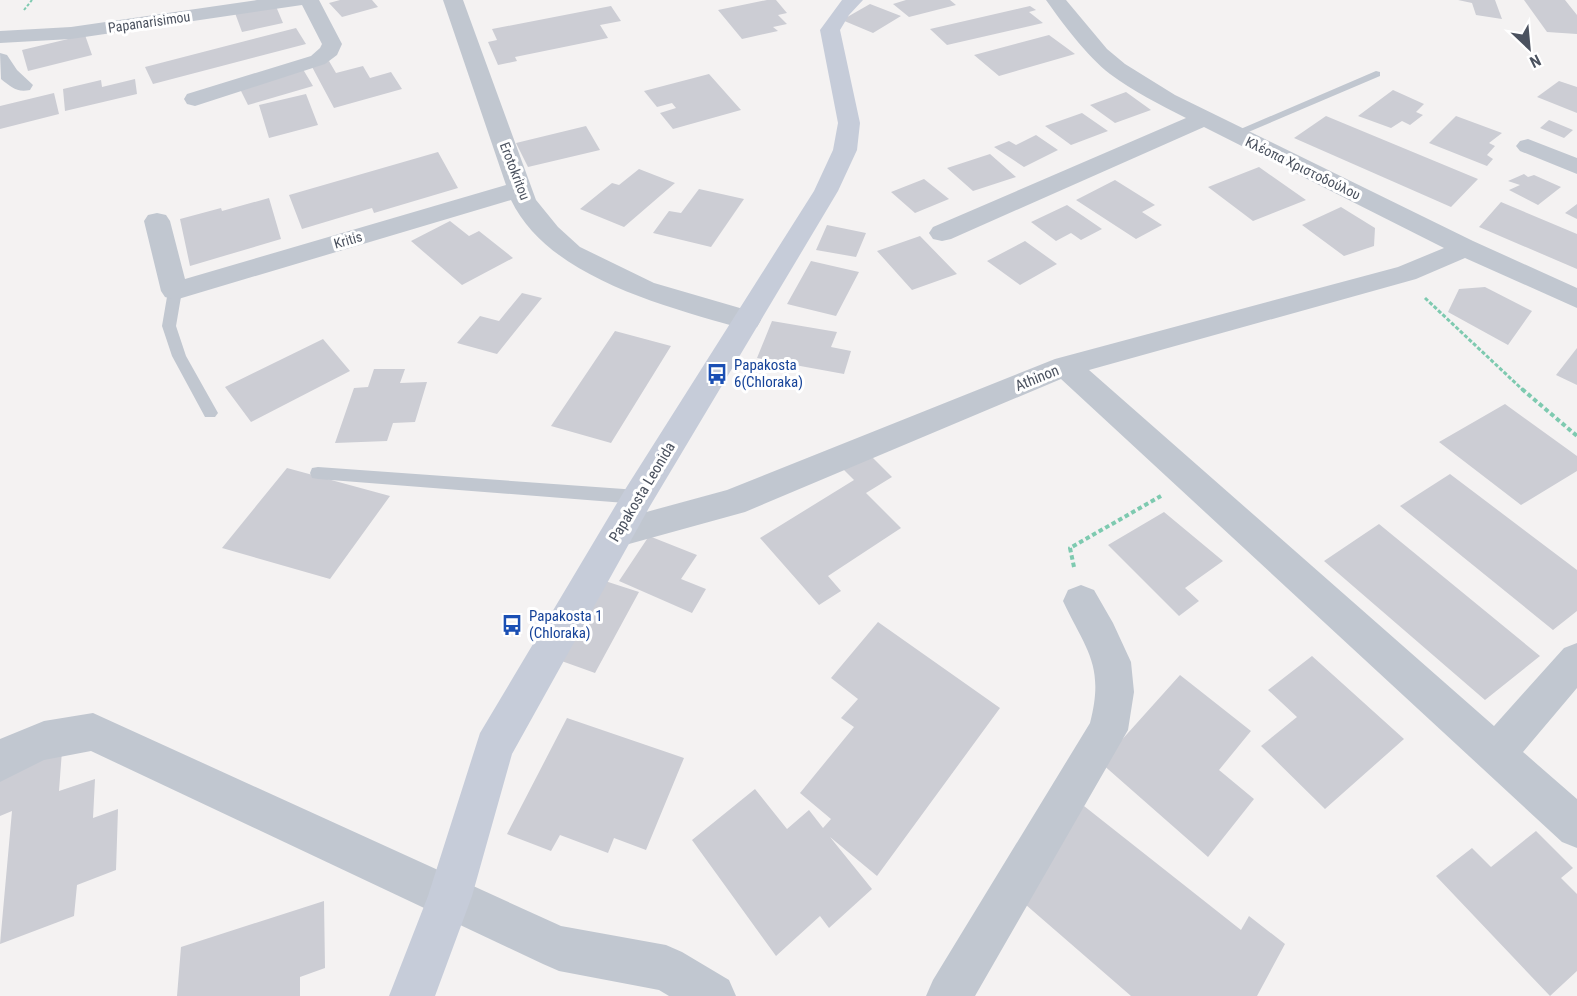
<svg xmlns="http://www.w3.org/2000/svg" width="1577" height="996" font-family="'Roboto Condensed',sans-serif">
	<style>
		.building { fill: #cccdd4 }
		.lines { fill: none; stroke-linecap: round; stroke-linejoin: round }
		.path-far2 { stroke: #7ecab0; stroke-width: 2; stroke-dasharray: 3 2; stroke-linecap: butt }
		.path-far1 { stroke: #7ecab0; stroke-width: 3; stroke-dasharray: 4 2; stroke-linecap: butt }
		.path { stroke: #7ecab0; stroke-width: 4; stroke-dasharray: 4.5 3; stroke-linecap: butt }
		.lane { fill: #c1c7d0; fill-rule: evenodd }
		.street { fill: #c1c7d0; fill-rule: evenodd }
		.secondary { fill: #c6ccd9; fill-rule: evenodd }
		.labels { text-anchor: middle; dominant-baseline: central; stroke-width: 6; stroke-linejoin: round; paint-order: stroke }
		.far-street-label { font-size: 14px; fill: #4b525f; stroke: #fff }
		.transit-label { font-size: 15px; fill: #164399; stroke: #fff; text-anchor: start }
		.street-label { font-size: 15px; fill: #4b525f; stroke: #fff }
	</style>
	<rect width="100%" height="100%" fill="#f4f2f2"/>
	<path class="building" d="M340,0H372L378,7L342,17L329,3Z
		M767,0H776L787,13L778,15L787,24L773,27L778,31L742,39L718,10Z
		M906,0H950L956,5L909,17L893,4Z
		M1458,0H1495L1502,19L1476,15L1472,3Z
		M1524,0H1565L1577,15V34L1547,32Z
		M275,4L283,23L242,32L235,13Z
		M870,4L901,16L873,33L842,20Z
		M611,6L621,21L600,25L608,38L515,57L517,61L498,65L488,42L497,40L492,29Z
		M1030,6L1036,10L1029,12L1043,23L947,45L930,29Z
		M296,28L306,44L153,84L145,67Z
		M85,35L92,55L28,71L22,50Z
		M1049,35L1075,54L999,76L974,55Z
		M329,61L336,73L363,66L370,78L391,72L402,89L334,108L311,65Z
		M301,66L313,86L248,105L237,83Z
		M709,74L741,110L673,129L660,113L676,108L672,103L657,107L644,91Z
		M135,79L137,94L65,111L63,89L101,80L102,87Z
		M1559,81L1577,87V113L1537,97Z
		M1393,90L1424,104L1416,112L1423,115L1410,125L1402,121L1391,128L1358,116Z
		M1126,92L1151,110L1115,123L1090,105Z
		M54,93L59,114L0,129V106Z
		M306,94L318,125L269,138L259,105Z
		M1082,113L1108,131L1071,145L1045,126Z
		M1326,116L1478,179L1451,207L1294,138Z
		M1456,116L1502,133L1489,143L1495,146L1487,155L1493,159L1487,166L1429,143Z
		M1549,120L1573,130L1564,138L1540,128Z
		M586,126L600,150L528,167L516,143Z
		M1036,135L1058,150L1024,167L994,147L1009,141L1016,145Z
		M438,152L458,188L374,213L372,208L302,229L289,195Z
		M990,154L1016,177L973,191L947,168Z
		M1259,167L1306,200L1253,221L1208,187Z
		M639,169L675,183L624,227L580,209L612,183L619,185Z
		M1524,174L1528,177L1534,175L1561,187L1538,205L1509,190L1520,185L1508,181Z
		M924,179L949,199L915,213L891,192Z
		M1115,180L1155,205L1142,212L1162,225L1136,239L1076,200Z
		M699,189L744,199L711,247L653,233L669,211L681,213Z
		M269,198L281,239L190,266L180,219L221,208L222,211Z
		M1501,202L1577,234V269L1479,227Z
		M1577,204V219L1565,213Z
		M1067,205L1102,229L1081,240L1071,233L1056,241L1031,222Z
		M1341,207L1375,228L1374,246L1344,256L1302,225Z
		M450,221L469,236L479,231L513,258L462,285L411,241Z
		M827,225L866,233L856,257L816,250Z
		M920,236L957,274L912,290L877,251Z
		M1025,241L1057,264L1020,285L987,261Z
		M811,261L859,272L836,316L787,304Z
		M1485,287L1532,311L1508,345L1448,312L1459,289Z
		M522,293L542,298L497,354L457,343L480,316L499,321Z
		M772,321L837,332L831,347L851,351L844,374L757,358Z
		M615,331L671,346L611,443L551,426Z
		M323,339L350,371L251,422L225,387Z
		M1577,348V385L1556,375Z
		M374,369H405L400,383L427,382L415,422L393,423L387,441L335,443L354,388L368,387Z
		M1505,404L1577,456V471L1521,505L1439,442Z
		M864,449L892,477L866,493L901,528L828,576L841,591L819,605L760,538L854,480L838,464Z
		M287,468L390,496L330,579L222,548Z
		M1450,474L1577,570V611L1553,630L1400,506Z
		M1164,512L1223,561L1185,588L1199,601L1179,616L1108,545Z
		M1379,524L1540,656L1485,700L1324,561Z
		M649,536L697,555L681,579L706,589L692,613L619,581Z
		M602,580L639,592L595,673L556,659Z
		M878,622L1000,708L877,876L830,837L872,889L829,928L820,916L776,956L692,840L755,789L787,829L809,810L823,828L831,819L800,793L854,727L841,718L858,699L831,678Z
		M1312,656L1404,739L1325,809L1261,746L1297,717L1268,690Z
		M1180,675L1251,731L1219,770L1254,799L1208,857L1101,763Z
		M567,718L684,758L646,850L614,838L608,853L560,835L551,851L507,834Z
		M63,737L59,791L95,779L93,818L118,809L116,870L77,885L74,916L0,944L12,811L0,816V758Z
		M1084,806L1241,930L1249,916L1285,944L1257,996H1131L1018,898Z
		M1536,831L1573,868L1561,878L1577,894V971L1550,996L1436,876L1472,848L1491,867Z
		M324,901L325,968L300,977V996H177L181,947Z"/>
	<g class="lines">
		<path class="path-far2" d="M24,10L32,0"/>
		<path class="path-far1" d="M1425,298L1524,391"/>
		<path class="path" d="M1522,389L1577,436
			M1074,567L1070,548L1161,496"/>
		<path class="lane" d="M1376,71L1380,72V76L1239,136L1235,137L1229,134Z
			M175,286L182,291L176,326L186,356L218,413L215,417H205L172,356L162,326L168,291Z
			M318,467L638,490L644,492L646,497L644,502L638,504L318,479L312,478L310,473L312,468Z"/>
		<path class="street" d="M257,0H319L342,44L337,55L325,64L195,106L187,104L184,99L187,94L311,56L320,48L322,44L302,5L71,39L0,43V31L71,27Z
			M443,0H463L536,200L558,227L580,247L654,283L757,313L761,320L757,327L747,330C669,307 549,279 511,200L185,297L175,300L165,297L161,291L144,221L148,215L157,213L166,215L170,221L185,279L506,185Z
			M1046,0H1066L1107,49L1125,64L1175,95L1473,241L1577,288V308L1465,258L1416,279L1089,370L1494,726L1564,648L1577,643V688L1523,752L1577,799V848L1562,842L1061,379L745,512L618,547L606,543L601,533L606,523L727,490L1055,359L1398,267L1444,248L1204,127L951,239L942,241L933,239L929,233L933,227L1186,118C1160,105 1133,91 1110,74C1087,56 1063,24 1046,0Z
			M0,53L7,55L17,70L33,85L30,90C17,93 11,87 1,79Z
			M1528,139L1577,158V174L1520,151L1516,146L1520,141Z
			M1081,585L1094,590L1113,623L1131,662L1134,692L1128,730L975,996H926L933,980L1090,723C1105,665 1086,650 1063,601L1068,590Z
			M93,713L561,926L666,945L682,952L729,980L736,996H669L659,990L559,971L543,964L91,751L44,760L0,782V739L44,721Z"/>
		<path class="secondary" d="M842,0H863L849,15L840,30L860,123L857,150L838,191L650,506L512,754L472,896L435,996H389L428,896L480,733L626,488L814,191L833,150L838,123L820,30Z"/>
	</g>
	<defs>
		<symbol id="bus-bare" viewBox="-9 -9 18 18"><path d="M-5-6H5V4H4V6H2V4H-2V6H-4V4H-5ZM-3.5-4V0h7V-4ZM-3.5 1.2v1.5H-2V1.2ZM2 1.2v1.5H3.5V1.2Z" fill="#1a4fb4" stroke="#fff" stroke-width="2.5" paint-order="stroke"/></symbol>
	</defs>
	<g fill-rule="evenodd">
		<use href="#bus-bare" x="702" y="359" width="30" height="30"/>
		<use href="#bus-bare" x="497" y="610" width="30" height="30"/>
	</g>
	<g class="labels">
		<g class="far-street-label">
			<text transform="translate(149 22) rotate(-8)">Papanarisimou</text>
			<text transform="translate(1303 168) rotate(26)">Κλέοπα Χριστοδούλου</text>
			<text transform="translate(515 171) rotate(69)">Erotokritou</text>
			<text transform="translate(348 240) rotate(-16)">Kritis</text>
		</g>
		<g class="transit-label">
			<text x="734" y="365">Papakosta<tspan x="734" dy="17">6(Chloraka)</tspan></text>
			<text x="529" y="616">Papakosta 1<tspan x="529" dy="17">(Chloraka)</tspan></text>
		</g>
		<g class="street-label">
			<text transform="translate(1037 378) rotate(-22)">Athinon</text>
			<text transform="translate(642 492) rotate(-59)">Papakosta Leonida</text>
		</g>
	</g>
	<g transform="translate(1529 48) rotate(154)" stroke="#ffffff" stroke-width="4.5" paint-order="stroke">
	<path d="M0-4.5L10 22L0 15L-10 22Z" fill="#4b525f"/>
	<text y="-9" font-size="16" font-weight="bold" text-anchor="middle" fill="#4b525f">N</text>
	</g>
</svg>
